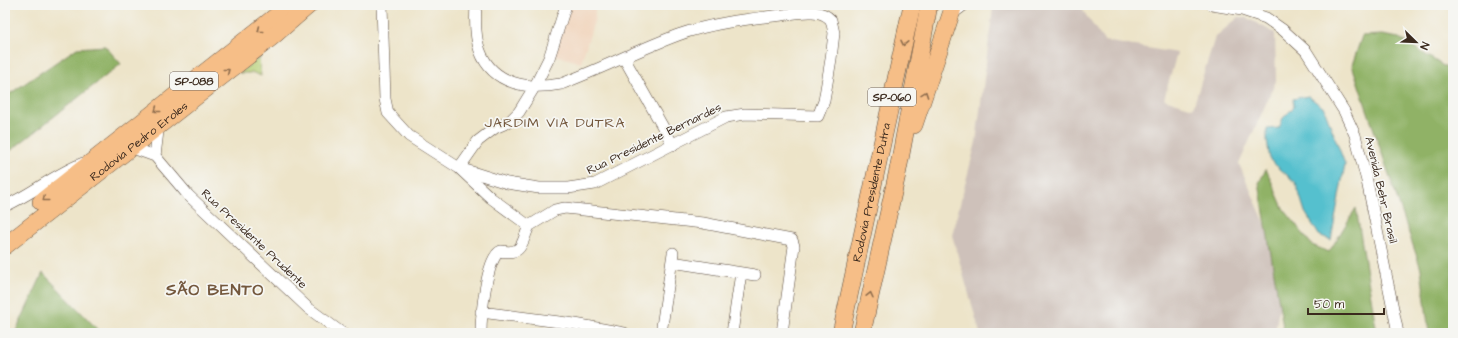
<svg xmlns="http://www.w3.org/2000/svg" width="1458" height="338" font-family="'Architects Daughter',sans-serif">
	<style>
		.built { fill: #f1d5bd }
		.industrial { fill: #cec1ba }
		.green { fill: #b6cf75; stroke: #787c4a }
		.forest { fill: #90b266; stroke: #666e42 }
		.water { fill: #54c0ce; stroke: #487576 }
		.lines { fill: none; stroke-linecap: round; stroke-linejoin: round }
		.minor-casing { stroke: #564638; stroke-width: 12 }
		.highway-casing { stroke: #564638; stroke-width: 18 }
		.minor { stroke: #fff; stroke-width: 11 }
		.highway { stroke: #f6be87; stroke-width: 17 }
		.oneway { stroke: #8f6d4d }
		.labels { text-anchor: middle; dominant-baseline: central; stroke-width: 3.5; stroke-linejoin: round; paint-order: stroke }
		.shield { fill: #f6f6f2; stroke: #73675e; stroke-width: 1 }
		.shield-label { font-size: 11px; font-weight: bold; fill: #3b2a1e }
		.street-label { font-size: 12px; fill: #3b2a1e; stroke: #f6f6f2 }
		.quarter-label { font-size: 14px; letter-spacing: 1px; fill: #74583d; stroke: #f6f6f2 }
		.district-label { font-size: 16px; font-weight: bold; letter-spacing: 1px; fill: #74583d; stroke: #f6f6f2 }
	</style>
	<rect width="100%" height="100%" fill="#f6f6f2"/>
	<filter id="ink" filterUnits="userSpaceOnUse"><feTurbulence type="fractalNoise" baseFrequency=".025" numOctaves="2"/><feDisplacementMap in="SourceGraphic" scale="8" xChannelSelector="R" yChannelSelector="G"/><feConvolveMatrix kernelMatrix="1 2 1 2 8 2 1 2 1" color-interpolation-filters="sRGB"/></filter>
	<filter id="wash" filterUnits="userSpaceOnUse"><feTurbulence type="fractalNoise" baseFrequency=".012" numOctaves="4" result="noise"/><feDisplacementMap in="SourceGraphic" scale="16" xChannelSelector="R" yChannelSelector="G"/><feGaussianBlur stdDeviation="0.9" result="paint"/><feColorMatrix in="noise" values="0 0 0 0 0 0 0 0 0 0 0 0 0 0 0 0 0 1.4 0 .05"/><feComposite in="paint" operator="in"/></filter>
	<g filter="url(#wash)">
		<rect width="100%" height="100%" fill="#ede4c9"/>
		<path class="built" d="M570,5H597L595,6V18L581,63L555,55Z"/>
		<path class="industrial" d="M996,5H1079L1104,41L1177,53L1164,99L1193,108L1215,37L1239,17L1247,18L1275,33L1276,81L1239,164L1264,221L1282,290L1275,333H980L952,235L976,142L993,8Z"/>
		<path class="green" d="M261,56L259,60L261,76L254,73H239Z"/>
		<path class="forest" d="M1382,35L1399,38L1453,72V333H1429L1421,269L1352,65L1362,36Z
			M105,46L121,64L5,155V97L77,48Z
			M1266,169L1283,208L1312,245L1329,252L1356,208L1377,333H1284L1259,183Z
			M43,273L101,333H15Z"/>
		<path class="water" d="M1308,96L1324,108L1345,164L1331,240L1319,235L1305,212L1296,183L1270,160L1267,140V129L1279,128L1283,118L1294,107L1293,99Z"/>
	</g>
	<g filter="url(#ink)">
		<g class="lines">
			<defs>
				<path id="minor" d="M382,5L385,99L388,113L409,136L459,168L491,198L529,226L555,210L565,208L703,223L792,240L794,246L782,333
					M1212,5L1242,10L1266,18L1283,30L1306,51L1344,111L1355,135L1367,181L1398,333
					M951,15L964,5
					M624,58L673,145
					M130,147L155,156L188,195L308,308L342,333
					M155,156L159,123
					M459,168L507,183L539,188H568L595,184L726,117L745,114L818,116L824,101L831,59L834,33L831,20C820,7 798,13 782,15C748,19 711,23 678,35C638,50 600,69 561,84C529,90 493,85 480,51C475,37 475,20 476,5
					M459,168L478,141L495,128L509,122L519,112L535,86L549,58L566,5
					M5,206C32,194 55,174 83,163
					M672,262L755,275
					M481,312L575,324L624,333
					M481,333C481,318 486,256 501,251C523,255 521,244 529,226
					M661,333L673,253
					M732,333L741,273"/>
				<g id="highway">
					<path d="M914,125L954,5"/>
					<path d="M41,202L290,5"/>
					<path id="s1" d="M5,246L272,37L309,5"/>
					<path id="s2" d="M841,333L912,5"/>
					<path d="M862,333L898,170L929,5"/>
				</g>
			</defs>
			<use href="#minor" class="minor-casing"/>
			<use href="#highway" class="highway-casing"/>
			<use href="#minor" class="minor"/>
			<use href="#highway" class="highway"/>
		</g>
		<defs><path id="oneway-chevron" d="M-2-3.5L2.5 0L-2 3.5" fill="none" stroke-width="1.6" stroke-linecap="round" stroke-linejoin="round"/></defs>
		<g class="oneway">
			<use href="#oneway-chevron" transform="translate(260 30) rotate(142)"/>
			<use href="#oneway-chevron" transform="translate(904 43) rotate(102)"/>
			<use href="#oneway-chevron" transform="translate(227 71) rotate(-38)"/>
			<use href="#oneway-chevron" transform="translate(925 94) rotate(-70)"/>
			<use href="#oneway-chevron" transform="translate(157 110) rotate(142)"/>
			<use href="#oneway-chevron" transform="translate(45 199) rotate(141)"/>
			<use href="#oneway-chevron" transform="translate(870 295) rotate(-77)"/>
		</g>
	</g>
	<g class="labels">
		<g class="shield">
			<rect x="170" y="72" width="48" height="18" rx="3"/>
			<rect x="868" y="88" width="48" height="18" rx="3"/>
		</g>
		<g class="shield-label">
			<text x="194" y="81">SP-088</text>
			<text x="892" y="97">SP-060</text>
		</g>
		<g class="street-label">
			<text transform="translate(654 139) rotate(-26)">Rua Presidente Bernardes</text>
			<text stroke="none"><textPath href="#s1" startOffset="170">Rodovia Pedro Eroles</textPath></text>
			<text transform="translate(1381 190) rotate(77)">Avenida Behr Brasil</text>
			<text stroke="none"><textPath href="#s2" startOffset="144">Rodovia Presidente Dutra</textPath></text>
			<text transform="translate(254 239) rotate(43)">Rua Presidente Prudente</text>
		</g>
		<g class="quarter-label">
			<text x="555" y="123">JARDIM VIA DUTRA</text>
		</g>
		<g class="district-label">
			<text x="215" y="290">SÃO BENTO</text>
		</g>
	</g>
	<rect width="1458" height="338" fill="none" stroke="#f6f6f2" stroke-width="20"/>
	<g transform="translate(1416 42) rotate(113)" stroke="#f6f6f2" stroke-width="3" paint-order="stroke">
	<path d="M0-3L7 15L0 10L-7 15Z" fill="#3b2a1e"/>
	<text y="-6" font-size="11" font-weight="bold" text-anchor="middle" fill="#3b2a1e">N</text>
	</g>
	<path d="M1308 308v6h76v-6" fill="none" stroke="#3b2a1e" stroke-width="2"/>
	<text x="1314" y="308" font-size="12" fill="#3b2a1e" stroke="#f6f6f2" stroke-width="3" paint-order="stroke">50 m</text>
</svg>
